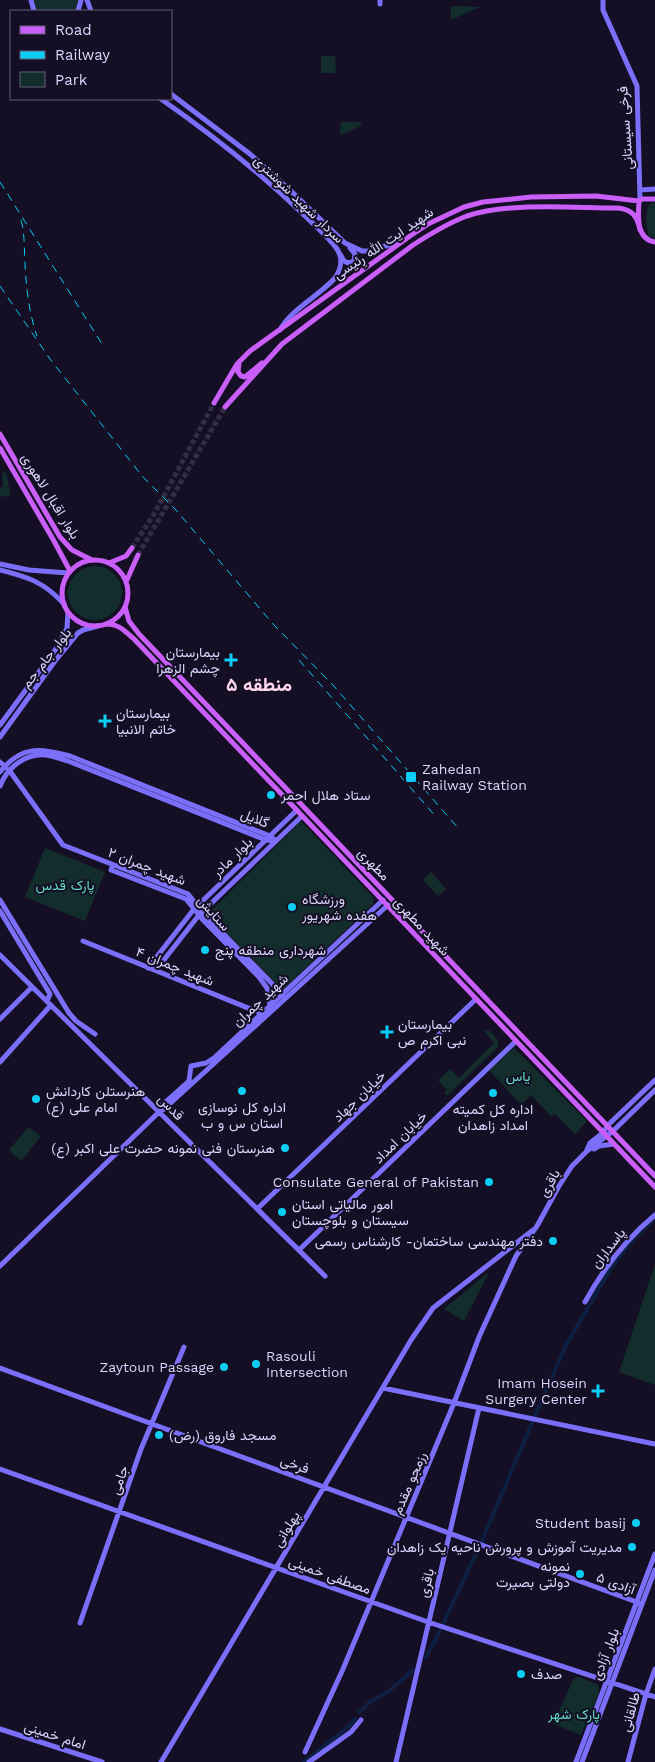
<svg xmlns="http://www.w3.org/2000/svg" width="655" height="1762" font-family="'Work Sans',Vazirmatn,sans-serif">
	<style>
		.green { fill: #132d2d }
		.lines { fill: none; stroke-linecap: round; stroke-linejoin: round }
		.canal { stroke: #0e1f44; stroke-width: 4 }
		.primary-tunnel { stroke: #322d45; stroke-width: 5; stroke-dasharray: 5 2.5; stroke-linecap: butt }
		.secondary { stroke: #7b6ff9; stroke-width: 5 }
		.primary { stroke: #c95ff8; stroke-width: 5 }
		.rail { stroke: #0acdf3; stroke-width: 1; stroke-dasharray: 8 6; stroke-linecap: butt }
		.poi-dot { fill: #0acdf3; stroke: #140f24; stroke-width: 2 }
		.labels { text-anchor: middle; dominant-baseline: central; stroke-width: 4; stroke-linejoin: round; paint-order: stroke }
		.street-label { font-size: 14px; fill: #dbd4fd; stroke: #140f24 }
		.poi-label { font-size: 14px; fill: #dbd4fd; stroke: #140f24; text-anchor: start }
		.park-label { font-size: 14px; fill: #62dbc4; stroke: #140f24 }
		.district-label { font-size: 19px; font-weight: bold; fill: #fdd6ec; stroke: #140f24 }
	</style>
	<rect width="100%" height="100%" fill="#140f24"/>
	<path class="green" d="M34,0H78L75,11H37Z
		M451,6L480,7L451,20Z
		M321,56H335L336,73H321Z
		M341,122H360L361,124V126L340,135Z
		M651,203H655V238L649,236C646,227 644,210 651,203Z
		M5,471C9,479 8,487 11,495L0,497V487H3L2,474Z
		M68 593a27 27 0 1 1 54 0a27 27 0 1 1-54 0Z
		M301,821L374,898L373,904L283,990L211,918V911Z
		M45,848L105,872L85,921L25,897Z
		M431,872L446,889L438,896L423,880Z
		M485,1030L487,1031L489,1030L498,1040V1047L447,1096L444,1093L454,1082L447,1090L438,1080L450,1069L459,1078L494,1043L484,1031Z
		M514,1048L587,1121L575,1134L555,1114L551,1116L531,1095L521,1105L489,1070Z
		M28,1127L41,1136L21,1161L9,1150Z
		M655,1264V1385L619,1372Z
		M489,1272L464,1321L444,1309L484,1276Z
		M576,1677H579L598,1685L599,1693L581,1735L553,1724L573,1680Z"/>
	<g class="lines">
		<path class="canal" d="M591,1303C607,1271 627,1242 655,1219
			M535,1416L566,1345L589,1306
			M481,1543L532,1423
			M443,1624L478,1549
			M426,1657L440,1631
			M359,1712L370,1702L389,1691L413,1670
			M304,1762L348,1727L355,1719"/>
		<path class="primary-tunnel" d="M132,548L154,514L214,403
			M138,555L225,407"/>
		<path class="secondary" d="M31,0L34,11
			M87,0L91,11
			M603,0V10L637,86L640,200
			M380,4V0
			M78,11L81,0
			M171,94L250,154L292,192L345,243L362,251H369L402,241
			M161,99C211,134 258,171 302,213C312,223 329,237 337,249C343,258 341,269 335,278C319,296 291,309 280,330
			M640,190L655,189
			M340,254L344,261L348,263L354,261L355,254L350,248
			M0,564L29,570L68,573
			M0,570C28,577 44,582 64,604
			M0,725L58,646L67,628L68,612
			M0,737L55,661L78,633L83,630L98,626
			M0,762L9,770L63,845L188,894L206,916L286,998
			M0,772C21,745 41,748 70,756L270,836L275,840
			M0,786C7,768 25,753 46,755C53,756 61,759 68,761L266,840L276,841
			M113,865L111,870L186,899L203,920L259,977L267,988L270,1006
			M0,900L69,1013L76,1021L95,1034
			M0,911L50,994L47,1001
			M83,941L258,1012
			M0,955L325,1276
			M148,968L194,909L297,810
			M156,970L199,915L302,816
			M0,1019L32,987
			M0,1062L51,1005
			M159,1111L161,1106L189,1081L191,1066L206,1063L214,1058L383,900
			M594,1149L599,1146L614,1144
			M587,1151L613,1131L655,1090
			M257,1209L476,999
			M299,1250L516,1041
			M0,1266L159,1112L164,1109L388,905
			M585,1302C603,1269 626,1239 655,1215
			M0,1368L642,1604
			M383,1388L655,1444
			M0,1469L428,1622L655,1697
			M80,1623L141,1449L184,1347
			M0,1729L102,1762
			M305,1752L343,1669L454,1403L479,1337L516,1256L537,1226L559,1186L572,1166L586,1152L590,1143L604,1132L607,1126L655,1080
			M161,1762L411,1340L433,1308L533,1230
			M309,1762L351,1732L361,1720
			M396,1762L479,1408
			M576,1762L655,1554
			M582,1762L655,1570
			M628,1762L646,1694L655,1669"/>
		<path class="primary" d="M655,199H642L639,201C638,217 636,239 655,242
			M239,364L238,372L241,376L245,377L262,363
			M214,403L237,364L250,351L410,236L428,224L464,207L483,202L531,197L596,196L639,201
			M225,407L282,344L413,245C430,234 448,223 467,216C510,202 572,208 618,208C633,210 637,216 640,230
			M0,434L60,537L72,550L92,560
			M0,448L54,541L70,571
			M62 593a33 33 0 1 1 66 0a33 33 0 1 1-66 0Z
			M109,563L126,556L132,548
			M126,582L138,555
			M125,607L129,621L139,634L655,1176
			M106,624C119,624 125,631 134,639L655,1187"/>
		<path class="rail" d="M0,182L102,344
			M21,220C25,234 24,248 25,263C26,287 29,313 37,336
			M0,286L50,359L143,477L176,510L273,624L332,684L459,829
			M299,660L437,818"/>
	</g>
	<g class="poi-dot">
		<path d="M228.5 652.5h5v5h5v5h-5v5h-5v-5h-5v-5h5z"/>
		<path d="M102.5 713.5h5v5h5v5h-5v5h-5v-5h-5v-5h5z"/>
		<rect x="405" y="771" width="12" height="12" rx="2.5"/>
		<circle cx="271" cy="795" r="5"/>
		<circle cx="292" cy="907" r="5"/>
		<circle cx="205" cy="950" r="5"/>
		<path d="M384.5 1024.5h5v5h5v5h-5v5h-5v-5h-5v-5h5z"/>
		<circle cx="242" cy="1091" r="5"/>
		<circle cx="493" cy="1093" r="5"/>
		<circle cx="36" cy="1099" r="5"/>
		<circle cx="285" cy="1148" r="5"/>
		<circle cx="489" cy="1182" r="5"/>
		<circle cx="282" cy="1212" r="5"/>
		<circle cx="553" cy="1241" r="5"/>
		<circle cx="256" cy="1364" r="5"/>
		<circle cx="224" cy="1367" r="5"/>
		<path d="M595.5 1383.5h5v5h5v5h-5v5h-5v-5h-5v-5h5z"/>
		<circle cx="159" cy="1435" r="5"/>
		<circle cx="636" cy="1523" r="5"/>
		<circle cx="632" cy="1547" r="5"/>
		<circle cx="580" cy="1574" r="5"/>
		<circle cx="521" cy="1674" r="5"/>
	</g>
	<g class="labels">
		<g class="street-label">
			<text transform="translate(625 128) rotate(-94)">فرخی سیستانی</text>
			<text transform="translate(299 199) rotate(44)">سردار شهید شوشتری</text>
			<text transform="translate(383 243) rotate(-34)">شهید ایت الله رِئیسی</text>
			<text transform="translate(51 496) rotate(58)">بلوار اقبال لاهوری</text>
			<text transform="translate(46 658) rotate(-52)">بلوار جام جم</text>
			<text transform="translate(255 818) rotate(22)">گلایل</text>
			<text transform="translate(232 857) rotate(-44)">بلوار مادر</text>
			<text transform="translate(374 864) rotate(46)">مطهری</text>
			<text transform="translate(147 866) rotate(21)">شهید چمران ۲</text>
			<text transform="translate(214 913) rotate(48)">ستایش</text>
			<text transform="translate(422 926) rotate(47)">شهید مطهری</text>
			<text transform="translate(175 966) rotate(22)">شهید چمران ۴</text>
			<text transform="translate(260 1000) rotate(-43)">شهید چمران</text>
			<text transform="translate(359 1096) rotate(-44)">خیابان جهاد</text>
			<text transform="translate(171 1107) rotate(45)">قدس</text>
			<text transform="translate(400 1137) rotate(-44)">خیابان امداد</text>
			<text transform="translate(549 1183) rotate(-61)">باقری</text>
			<text transform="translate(608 1248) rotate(-52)">پاسداران</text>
			<text transform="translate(295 1464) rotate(20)">فرخی</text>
			<text transform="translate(119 1480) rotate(-71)">جامی</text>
			<text transform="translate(409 1483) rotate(-67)">رزمجو مقدم</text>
			<text transform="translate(286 1529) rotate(-59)">پهلوانی</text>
			<text transform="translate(330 1575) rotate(20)">مصطفی خمینی</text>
			<text transform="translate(426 1583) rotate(-77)">باقری</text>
			<text transform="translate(616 1583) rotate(20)">آزادی ۵</text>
			<text transform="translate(605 1654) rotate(-69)">بلوار آزادی</text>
			<text transform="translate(630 1712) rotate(-75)">طالقانی</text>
			<text transform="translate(55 1735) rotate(18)">امام خمینی</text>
		</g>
		<g class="poi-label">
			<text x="220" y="652" text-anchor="end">بیمارستان<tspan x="220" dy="16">چشم الزهرا</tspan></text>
			<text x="116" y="713">بیمارستان<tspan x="116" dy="16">خاتم الانبیا</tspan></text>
			<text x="422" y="769">Zahedan<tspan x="422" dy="16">Railway Station</tspan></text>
			<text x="281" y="795">ستاد هلال احمر</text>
			<text x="302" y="899">ورزشگاه<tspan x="302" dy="16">هفده شهریور</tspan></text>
			<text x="215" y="950">شهرداری منطقه پنج</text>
			<text x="398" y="1024">بیمارستان<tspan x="398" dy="16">نبی اکرم ص</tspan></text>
			<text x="46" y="1091">هنرستلن کاردانش<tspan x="46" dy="16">امام علی (ع)</tspan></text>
			<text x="242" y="1107" text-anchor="middle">اداره کل نوسازی<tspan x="242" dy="16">استان س و ب</tspan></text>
			<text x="493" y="1109" text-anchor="middle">اداره کل کمیته<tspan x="493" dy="16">امداد زاهدان</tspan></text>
			<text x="275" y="1148" text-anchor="end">هنرستان فنی نمونه حضرت علی اکبر (ع)</text>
			<text x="479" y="1182" text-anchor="end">Consulate General of Pakistan</text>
			<text x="292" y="1204">امور مالیاتی استان<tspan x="292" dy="16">سیستان و بلوچستان</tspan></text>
			<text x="543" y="1241" text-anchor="end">دفتر مهندسی ساختمان- کارشناس رسمی</text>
			<text x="266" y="1356">Rasouli<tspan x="266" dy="16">Intersection</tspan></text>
			<text x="214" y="1367" text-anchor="end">Zaytoun Passage</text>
			<text x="587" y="1383" text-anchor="end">Imam Hosein<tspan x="587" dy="16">Surgery Center</tspan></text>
			<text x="169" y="1435">مسجد فاروق (رض)</text>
			<text x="626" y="1523" text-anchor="end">Student basij</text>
			<text x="622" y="1547" text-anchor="end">مدیریت آموزش و پرورش ناحیه یک زاهدان</text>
			<text x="570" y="1566" text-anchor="end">نمونه<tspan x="570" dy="16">دولتی بصیرت</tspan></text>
			<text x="531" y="1674">صدف</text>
		</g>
		<g class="park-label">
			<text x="65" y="885">پارک قدس</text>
			<text x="518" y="1076">یاس</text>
			<text x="574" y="1714">پارک شهر</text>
		</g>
		<g class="district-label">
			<text x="259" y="684">منطقه ۵</text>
		</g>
	</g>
	<rect x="10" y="10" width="162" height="90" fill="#140f24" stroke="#645e7b"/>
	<rect x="20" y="26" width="25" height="8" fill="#c95ff8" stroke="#645e7b"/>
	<text x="55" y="35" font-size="15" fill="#dbd4fd">Road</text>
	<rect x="20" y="51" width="25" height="8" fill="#0acdf3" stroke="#645e7b"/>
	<text x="55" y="60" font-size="15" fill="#dbd4fd">Railway</text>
	<rect x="20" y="72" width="25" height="15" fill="#132d2d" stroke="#645e7b"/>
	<text x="55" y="85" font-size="15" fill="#dbd4fd">Park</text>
</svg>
